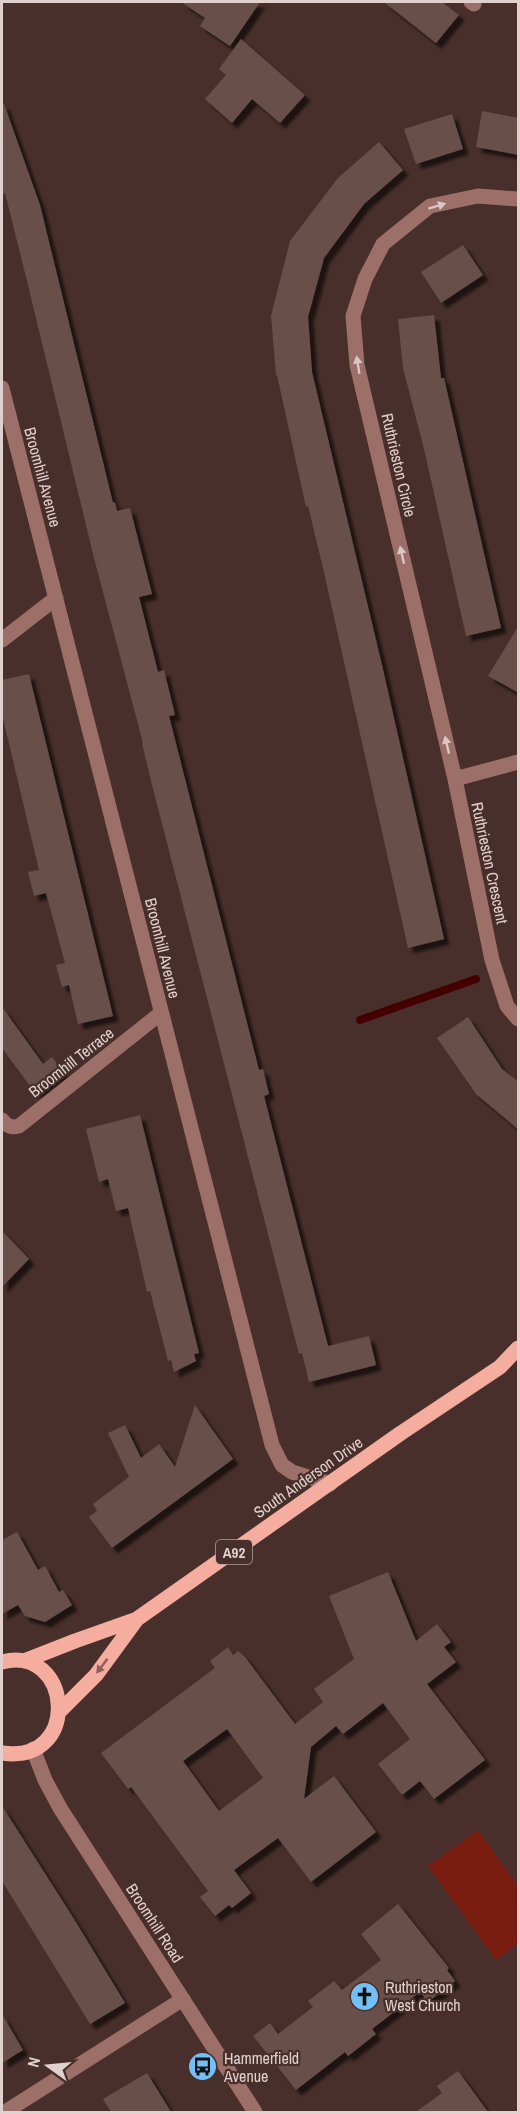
<svg xmlns="http://www.w3.org/2000/svg" width="520" height="2114" font-family="'Archivo Narrow',sans-serif">
	<style>
		.green { fill: #781c10 }
		.lines { fill: none; stroke-linecap: round; stroke-linejoin: round }
		.stream { stroke: #400; stroke-width: 8 }
		.building { fill: #694f4a; fill-rule: evenodd; filter: url(#shadow) }
		.minor { stroke: #9c7068; stroke-width: 15 }
		.major { stroke: #f5ada0; stroke-width: 15 }
		.oneway { fill: #dac7c4 }
		.oneway2 { fill: #8d615a }
		.labels { text-anchor: middle; dominant-baseline: central; stroke-width: 4.5; stroke-linejoin: round; paint-order: stroke }
		.shield { fill: #482f2b; stroke: #b3a09d; stroke-width: 1.5 }
		.shield-label { font-size: 15px; font-weight: bold; fill: #e1d1ce }
		.street-label { font-size: 16px; fill: #e1d1ce; stroke: #482f2b }
		.poi-label { font-size: 16px; fill: #e1d1ce; stroke: #482f2b; text-anchor: start }
	</style>
	<defs>
		<filter id="shadow"><feDropShadow dx="5.5" dy="5.5" stdDeviation="1.5" flood-color="#0009"/></filter>
	</defs>
	<rect width="100%" height="100%" fill="#482f2b"/>
	<path class="green" d="M478,1830L518,1886V1943L496,1960L428,1866Z"/>
	<g class="lines">
		<path class="stream" d="M360,1020L476,979"/>
	</g>
	<path class="building" d="M181,2H260L230,46L200,26L205,18Z
		M384,2H442L459,15L436,43Z
		M241,39L305,95L280,123L252,99L232,123L205,99L226,75L219,69Z
		M2,104H4L40,205L113,503L115,502L117,511L130,508L152,594L139,597L158,672L164,670L175,715L169,716L259,1070L263,1069L269,1094L264,1096L328,1346L369,1336L376,1365L309,1382L302,1353L299,1354L151,781L142,743H143L94,558L27,281L5,193L2,194Z
		M482,111L519,118V155L476,147Z
		M452,114L463,149L416,164L404,129Z
		M379,142L403,170L364,204L324,258L308,317L312,372L382,665L444,939L408,948L323,568L308,506L306,507L277,375H276L271,316L290,241L338,178Z
		M463,245L483,275L441,303L421,272Z
		M434,315L441,378H444L501,628L466,636L424,449L403,368L398,319Z
		M519,625V693L488,676Z
		M29,674L113,1016L78,1024L69,985L62,987L56,965L65,963L46,893L34,896L28,872L39,870L2,714V680Z
		M2,1007L43,1064L52,1057L63,1072L35,1093L2,1048Z
		M468,1017L502,1069L519,1082V1130L476,1094L437,1038Z
		M140,1115L199,1353L194,1354L196,1361L174,1372L171,1360L168,1361L150,1291L147,1292L128,1208L116,1211L108,1179L99,1182L86,1129Z
		M2,1231L29,1259L2,1287Z
		M195,1405L233,1459L112,1548L89,1517L97,1511L93,1504L129,1477L108,1433L125,1425L141,1458L159,1444L175,1467Z
		M17,1532L38,1570L45,1566L59,1592L63,1590L72,1605L45,1622L25,1616L18,1605L2,1614V1540Z
		M388,1572L416,1641L437,1624L451,1642L444,1647L456,1662L427,1684L485,1760L434,1799L420,1781L402,1795L378,1764L410,1739L383,1703L343,1734L336,1726L311,1747L304,1799L334,1776L376,1832L311,1882L278,1838L234,1870L251,1893L232,1908L229,1905L215,1916L200,1897L208,1891L131,1787L128,1789L101,1753L215,1668L210,1661L228,1647L233,1655L238,1651L245,1657L295,1724L323,1702L314,1689L354,1659L329,1596ZM227,1729L263,1778L219,1811L183,1761Z
		M2,1806L74,1919L125,2003L90,2024L2,1881Z
		M398,1904L449,1968L447,1970L455,1981L428,2002L420,1992L372,2029L376,2034L348,2056L345,2052L296,2090L253,2036L270,2023L278,2034L313,2007L308,2001L334,1981L342,1990L381,1960L361,1934Z
		M2,2014L23,2050L2,2063Z
		M458,2071L488,2112H416L442,2093L437,2086Z
		M147,2073L171,2112H111L103,2099Z"/>
	<g class="lines">
		<path class="minor" d="M471,2L474,4
			M518,199L478,196L430,206L383,244L365,279L353,316L357,365L455,779L518,762
			M2,388L272,1445L282,1465L292,1472L330,1484
			M2,640L56,598
			M455,779L492,960L507,1006L518,1019
			M2,1120C7,1126 11,1128 19,1126L161,1013
			M33,1749L45,1780L60,1808L255,2112
			M5,2112L183,1999"/>
		<path class="major" d="M24,1661L75,1641L137,1619L401,1433L500,1367L518,1348
			M2,1662C72,1644 82,1765 2,1753
			M59,1712L96,1675L137,1619"/>
	</g>
	<defs><path id="oneway-solid" d="M-6-.8H1V-3.2L6.5 0L1 3.2V.8H-6Z" transform="scale(1.5)"/></defs>
	<g class="oneway">
		<use href="#oneway-solid" transform="translate(437 206) rotate(-17)"/>
		<use href="#oneway-solid" transform="translate(358 365) rotate(-99)"/>
		<use href="#oneway-solid" transform="translate(402 555) rotate(-103)"/>
		<use href="#oneway-solid" transform="translate(447 745) rotate(-103)"/>
	</g>
	<use class="oneway2" href="#oneway-solid" transform="translate(102 1666) rotate(127)"/>
	<defs>
		<symbol id="church-disc" viewBox="-11 -11 22 22"><circle r="9.5" fill="#74c0f6" stroke="#482f2b"/><path d="M-1.2-6h2.4v3.5h3.3v2.4h-3.3V6h-2.4V-.1h-3.3v-2.4h3.3Z" fill="#111"/></symbol>
		<symbol id="bus-disc" viewBox="-11 -11 22 22"><circle r="9.5" fill="#74c0f6" stroke="#482f2b"/><path d="M-5-6H5V4H4V6H2V4H-2V6H-4V4H-5ZM-3.5-4V0h7V-4ZM-3.5 1.2v1.5H-2V1.2ZM2 1.2v1.5H3.5V1.2Z" fill="#111"/></symbol>
	</defs>
	<g fill-rule="evenodd">
		<use href="#church-disc" x="348" y="1980" width="33" height="33"/>
		<use href="#bus-disc" x="186" y="2050" width="33" height="33"/>
	</g>
	<g class="labels">
		<rect class="shield" x="216" y="1540" width="36" height="24" rx="4.5"/>
		<g class="shield-label">
			<text x="234" y="1552">A92</text>
		</g>
		<g class="street-label">
			<text transform="translate(399 465) rotate(77)">Ruthrieston Circle</text>
			<text transform="translate(43 477) rotate(75)">Broomhill Avenue</text>
			<text transform="translate(490 863) rotate(78)">Ruthrieston Crescent</text>
			<text transform="translate(163 948) rotate(76)">Broomhill Avenue</text>
			<text transform="translate(71 1062) rotate(-38)">Broomhill Terrace</text>
			<text transform="translate(308 1477) rotate(-35)">South Anderson Drive</text>
			<text transform="translate(155 1923) rotate(57)">Broomhill Road</text>
		</g>
		<g class="poi-label">
			<text x="385" y="1987">Ruthrieston<tspan x="385" dy="18">West Church</tspan></text>
			<text x="224" y="2058">Hammerfield<tspan x="224" dy="18">Avenue</tspan></text>
		</g>
	</g>
	<rect width="520" height="2114" fill="none" stroke="#e1d1ce" stroke-width="6"/>
	<g transform="translate(48 2066) rotate(285)" stroke="#482f2b" stroke-width="4.5" paint-order="stroke">
	<path d="M0-4.5L10 22L0 15L-10 22Z" fill="#e1d1ce"/>
	<text y="-9" font-size="16" font-weight="bold" text-anchor="middle" fill="#e1d1ce">N</text>
	</g>
</svg>
